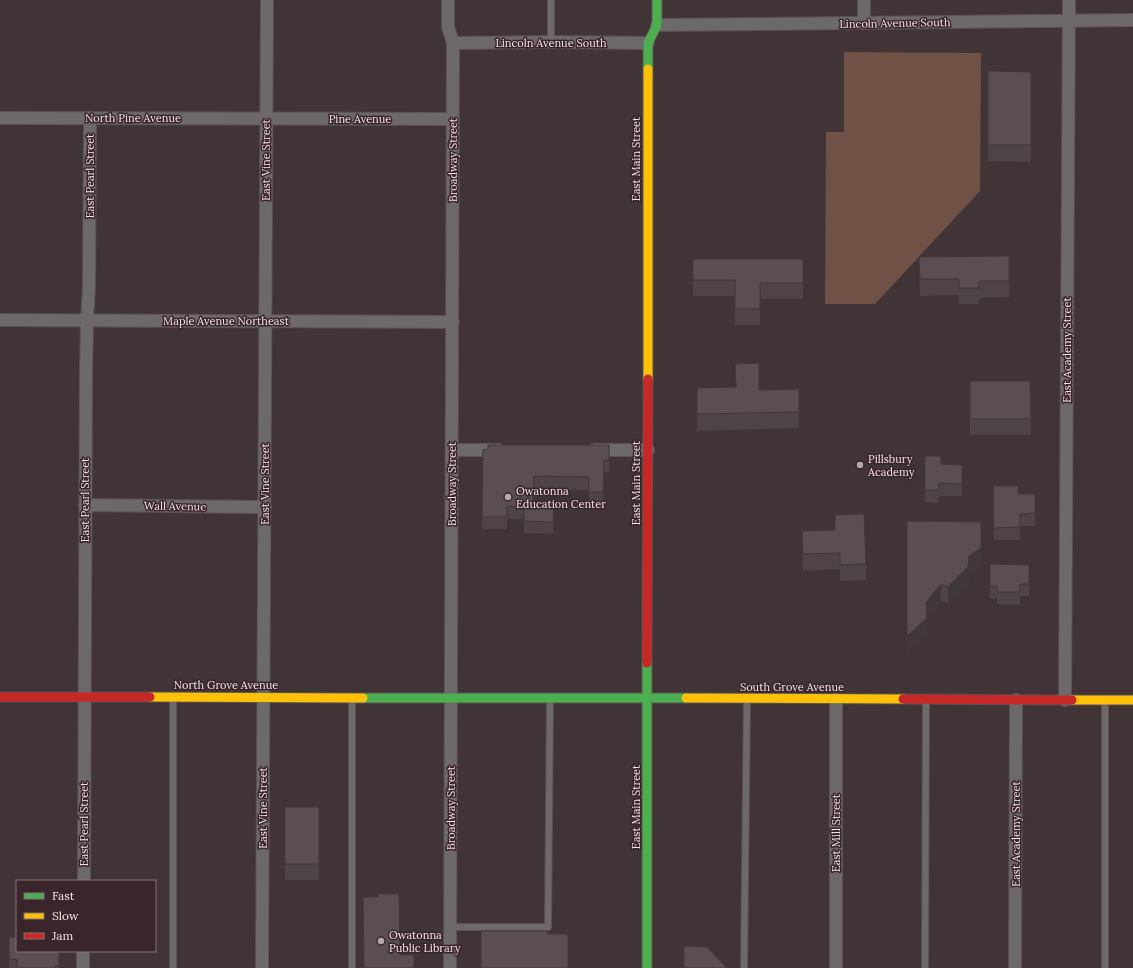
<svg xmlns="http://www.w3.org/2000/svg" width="1133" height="968" font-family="Lora,serif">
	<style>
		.green { fill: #705145 }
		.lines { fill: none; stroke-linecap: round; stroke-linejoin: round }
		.lane-casing { stroke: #5c5154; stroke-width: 8 }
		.street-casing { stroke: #5c5154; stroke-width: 14 }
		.fast-casing { stroke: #5c5154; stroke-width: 11 }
		.slow-casing { stroke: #5c5154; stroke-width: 11 }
		.jam-casing { stroke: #5c5154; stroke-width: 11 }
		.lane { stroke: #6e6969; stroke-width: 6 }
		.street { stroke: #6e6969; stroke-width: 12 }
		.fast { stroke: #4caf50; stroke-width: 9 }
		.slow { stroke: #ffc107; stroke-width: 9 }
		.jam { stroke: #c62828; stroke-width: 9 }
		.wall { fill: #4e4347 }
		.shaded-wall { fill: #40373a }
		.building { fill: #5b4e53; stroke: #40373a }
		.poi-dot { fill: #b5a7aa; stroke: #3a252a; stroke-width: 1.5 }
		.labels { text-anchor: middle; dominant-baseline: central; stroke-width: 3; stroke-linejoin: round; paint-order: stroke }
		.street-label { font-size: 11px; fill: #f4e5e8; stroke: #3a252a }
		.poi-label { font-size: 11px; fill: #f4e5e8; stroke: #3a252a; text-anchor: start }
	</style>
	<rect width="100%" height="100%" fill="#403437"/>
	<path class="green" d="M844,52L981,53L980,191L875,304H825L826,132H844Z"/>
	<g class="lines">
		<defs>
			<path id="lane" d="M551,42V0
				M173,698V968
				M1105,702V968
				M451,927H548L550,700
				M352,968V700
				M744,968L747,700
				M925,968L926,700"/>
			<path id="street" d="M448,0V27L453,43L450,968
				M864,23V0
				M657,25L1133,20
				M453,43L551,42L648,43
				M0,118L453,119
				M0,320L453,322
				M452,450H499
				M594,450H648
				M85,505L265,507
				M1065,700L1069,0
				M84,881L86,372L87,321L89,286L90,118
				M83,968V951
				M262,968L267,0
				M836,968V699
				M1015,968L1016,700"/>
			<path id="fast" d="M648,69V43L657,25V0
				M363,698H686
				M647,968V663"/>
			<path id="slow" d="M648,379V69
				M150,697L363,698
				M686,698L903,699
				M1072,700H1133"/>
			<path id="jam" d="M647,663L648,379
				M0,697H150
				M903,699L1072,700"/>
		</defs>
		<use href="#lane" class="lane-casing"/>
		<use href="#street" class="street-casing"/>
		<use href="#fast" class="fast-casing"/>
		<use href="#slow" class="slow-casing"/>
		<use href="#jam" class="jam-casing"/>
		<use href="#lane" class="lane"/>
		<use href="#street" class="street"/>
		<use href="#fast" class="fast"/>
		<use href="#slow" class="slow"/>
		<use href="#jam" class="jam"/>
	</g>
	<path class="wall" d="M988,71L1031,72V162L988,161Z
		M1009,256V297L979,298V304H959V295L920,296L919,257Z
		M693,259H803V299H760V325H735V296H693Z
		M735,364L759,390L799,412V428L697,431V388L736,387Z
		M970,381H1030L1031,435H970Z
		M609,445V472H604L603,504H589V490L534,489L533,502H554L553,534L524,533V519H507V529H482L483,450Z
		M925,456L941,464L962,465V496H939L938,503L925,502Z
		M1018,494H1035V526H1020V540H994L993,499Z
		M835,515L866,564V580L840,581V569L803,571L802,531L835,530Z
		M907,521L981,564L969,573L968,583L948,603L941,601L927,617V634L907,652Z
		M990,564L1029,565V596H1020V605L997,604V598H990Z
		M285,807H319V880H285Z
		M9,937L59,951V968H9Z"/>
	<path class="shaded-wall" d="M981,522V564L969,573L968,583L948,603V587L969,556Z
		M941,584V601L926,618V602Z
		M927,618V634L907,652V636Z"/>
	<path class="building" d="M988,71L1031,72V145H988Z
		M1009,256V281H979V288H959V279H920L919,257Z
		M693,259H803V283H760V309H735V280H693Z
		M759,363V390L799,389V412L697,414V388L736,387L735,364Z
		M970,381H1030L1031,419H970Z
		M488,445H609V460H604L603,492H589V477L534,476L533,502H554L553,522L524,521V507L507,506V517H482L483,450L488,449Z
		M925,456H941V464L962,465V484L939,483L938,490H925Z
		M993,486H1018V494H1035V513L1020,514V527L994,528Z
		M864,514L866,564L840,565V553L803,554L802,531L835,530V515Z
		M907,521L981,522V548L969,556L968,567L948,587L941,584L926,602L927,618L907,636Z
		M990,564L1029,565V584H1020V592H997V586H990Z
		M285,807H319V864H285Z
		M378,894H399L400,955H414V968H364L363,897H379Z
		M481,931H548V934H568V968H481Z
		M9,937H17V951H59V966H55V968H17V960L9,959Z
		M684,946L707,947L727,968H684Z"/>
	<g class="poi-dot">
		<circle cx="860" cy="465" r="4"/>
		<circle cx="508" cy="497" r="4"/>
		<circle cx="381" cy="941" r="4"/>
	</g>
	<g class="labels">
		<g class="street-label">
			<text transform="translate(895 23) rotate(-1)">Lincoln Avenue South</text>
			<text x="551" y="43">Lincoln Avenue South</text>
			<text x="133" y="118">North Pine Avenue</text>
			<text x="360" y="119">Pine Avenue</text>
			<text transform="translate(636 159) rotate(-90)">East Main Street</text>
			<text transform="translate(266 160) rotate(-90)">East Vine Street</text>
			<text transform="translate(453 160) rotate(-90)">Broadway Street</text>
			<text transform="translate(90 176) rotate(-90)">East Pearl Street</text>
			<text x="226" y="321">Maple Avenue Northeast</text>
			<text transform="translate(1067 350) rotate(-90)">East Academy Street</text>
			<text transform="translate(636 483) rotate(-90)">East Main Street</text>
			<text transform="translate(265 484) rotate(-90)">East Vine Street</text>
			<text transform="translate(452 484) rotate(-90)">Broadway Street</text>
			<text transform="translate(85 500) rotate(-90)">East Pearl Street</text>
			<text transform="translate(175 506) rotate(1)">Wall Avenue</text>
			<text x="226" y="685">North Grove Avenue</text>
			<text x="792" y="687">South Grove Avenue</text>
			<text transform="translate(636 807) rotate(-90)">East Main Street</text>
			<text transform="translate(263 808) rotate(-90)">East Vine Street</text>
			<text transform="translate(451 808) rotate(-90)">Broadway Street</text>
			<text transform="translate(84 824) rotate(-90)">East Pearl Street</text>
			<text transform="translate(836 833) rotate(-90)">East Mill Street</text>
			<text transform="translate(1016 834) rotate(-90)">East Academy Street</text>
		</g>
		<g class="poi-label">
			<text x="868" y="459">Pillsbury<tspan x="868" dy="13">Academy</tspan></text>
			<text x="516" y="491">Owatonna<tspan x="516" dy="13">Education Center</tspan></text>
			<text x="389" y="935">Owatonna<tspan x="389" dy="13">Public Library</tspan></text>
		</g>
	</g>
	<rect x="16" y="880" width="140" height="72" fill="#3a252a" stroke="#847276"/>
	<rect x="24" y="893" width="20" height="6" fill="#4caf50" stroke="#847276"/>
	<text x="52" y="900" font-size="12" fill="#f4e5e8">Fast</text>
	<rect x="24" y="913" width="20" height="6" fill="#ffc107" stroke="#847276"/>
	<text x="52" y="920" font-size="12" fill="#f4e5e8">Slow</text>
	<rect x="24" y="933" width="20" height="6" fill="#c62828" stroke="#847276"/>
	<text x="52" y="940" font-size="12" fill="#f4e5e8">Jam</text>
</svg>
